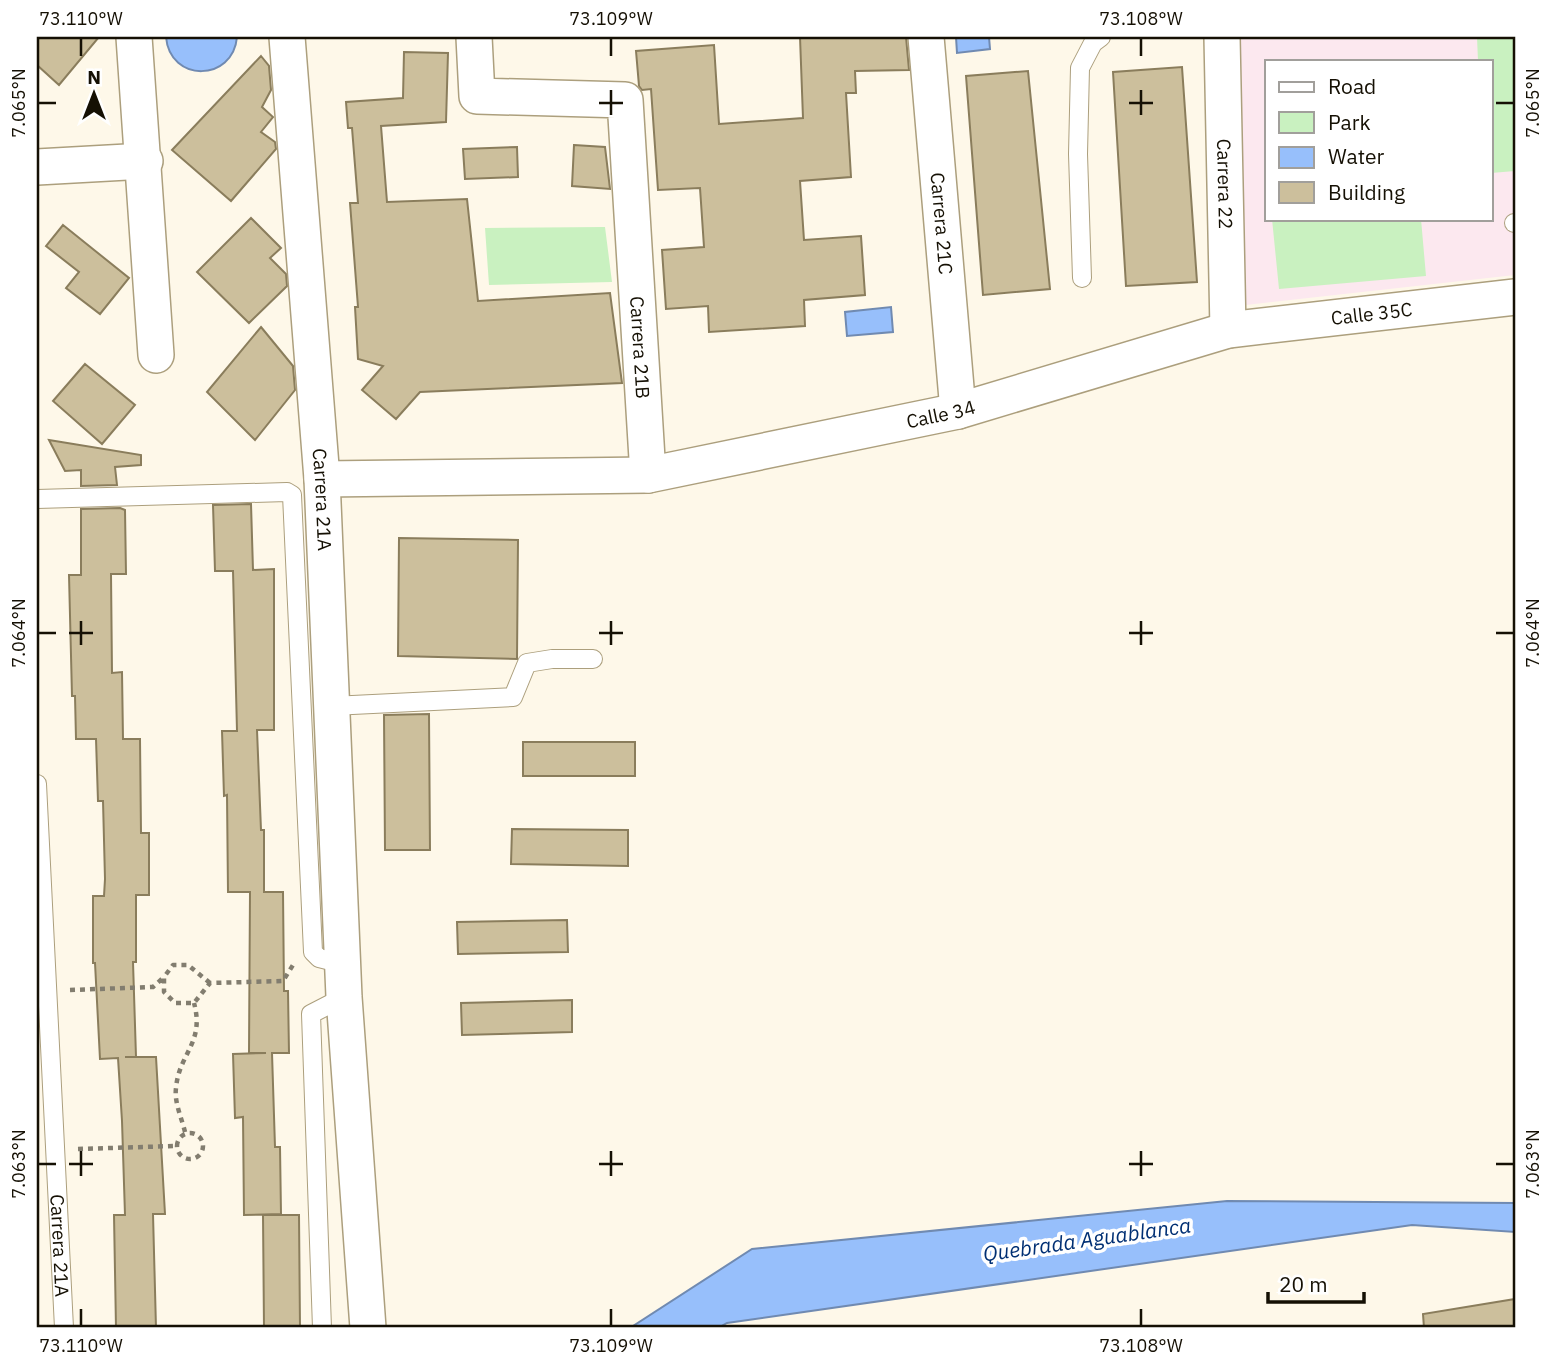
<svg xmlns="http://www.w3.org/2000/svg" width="1552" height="1365" font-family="'IBM Plex Sans',sans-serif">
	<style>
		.education { fill: #fce8ef; fill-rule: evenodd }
		.green { fill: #c9f1c0 }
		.water { fill: #97bffb; stroke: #708ab1; stroke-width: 2 }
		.building { fill: #ccbf9c; stroke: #8a7d5c; stroke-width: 2 }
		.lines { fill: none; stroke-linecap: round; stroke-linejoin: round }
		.lane-casing { stroke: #ac9f7d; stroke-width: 20 }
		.street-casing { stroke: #ac9f7d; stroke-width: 38 }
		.path { stroke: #827d6f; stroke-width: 4.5; stroke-dasharray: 5 5; stroke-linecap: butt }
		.lane { stroke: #fff; stroke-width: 18 }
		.street { stroke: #fff; stroke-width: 35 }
		.ticks { fill: none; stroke: #151004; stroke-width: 2.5 }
		.labels { text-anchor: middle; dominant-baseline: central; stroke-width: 7; stroke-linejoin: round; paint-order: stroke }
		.street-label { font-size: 19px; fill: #151004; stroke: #fff }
		.water-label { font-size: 21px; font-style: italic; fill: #002f73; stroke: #fff }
		.neatline { fill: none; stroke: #151004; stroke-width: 2.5 }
		.ticks-label { font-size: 18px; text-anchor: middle; fill: #151004 }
	</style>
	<rect width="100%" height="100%" fill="#fef8e9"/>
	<path class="education" d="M1237,37H1515V275L1246,305ZM1267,61H1491V219H1267Z"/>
	<path class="green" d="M1477,37H1515V171L1491,173V61H1478Z
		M1272,219H1421L1426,276L1279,289Z
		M605,227L612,282L489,285L485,228Z"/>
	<path class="water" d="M166,37H237C233,82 170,83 166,37Z
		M956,37H989L990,49L957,53Z
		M891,307L893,332L847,336L845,312Z
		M1227,1201L1515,1203V1232L1412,1225L727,1323L718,1328H630L752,1249Z"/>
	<path class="building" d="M37,37H99L59,85L37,65Z
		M800,37H906L909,70L855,71L856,93H846L851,177L800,181L804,240L861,236L865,295L804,300L805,326L709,332L708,306L666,309L662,250L704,247L700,188L658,190L651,89L642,90L639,86L636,51L714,45L719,124L803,118Z
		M404,52L448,53L446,122L381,126L387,202L467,199L478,301L610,293L622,383L420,392L396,419L362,390L383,366L358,359L355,307H358L350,203H358L352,128H348L346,102L403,98Z
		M261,56L269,66L271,90L262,107L273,117L261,132L275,142L276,149L231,201L172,150Z
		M1182,67L1197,282L1126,286L1113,72Z
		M1028,71L1050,289L983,295L966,76Z
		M574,145L605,147L610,189L572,186Z
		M517,147L518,177L465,179L463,149Z
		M251,218L281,248L270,258L286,274L287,286L249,323L197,272Z
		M63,225L129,278L100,314L66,288L79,272L46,246Z
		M261,327L293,366L295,390L255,440L207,392Z
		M85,364L135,405L102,444L53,401Z
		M49,440L141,455V465L115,467L117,485L81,486V470L65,471Z
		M251,504L253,570L274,569V730H257L261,830H264V892H283L284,991H288L289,1053H272L275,1147H280L281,1214L244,1215L243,1117L235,1118L233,1054L266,1053H249L250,892H228L227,795L224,796L222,731H237L233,571H215L213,505Z
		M120,508L125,510L126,574H111L112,673L122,672L123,739H140L141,833H149V895H136V962H133L136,1057H125H156L165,1214H153L156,1328H116L114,1215H125L122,1121L118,1058L100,1059L95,963H93V896H104L105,879L103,801H98L96,739H76L75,696H72L69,575H81V509Z
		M399,538L518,540L517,659L398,656Z
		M429,714L430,850H385L384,715Z
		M523,742H635V776H523Z
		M512,829L628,830V866L511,864Z
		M567,920L568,952L458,954L457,922Z
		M572,1000V1032L462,1035L461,1003Z
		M263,1215H299L300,1328H264Z
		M1515,1299V1328H1424L1423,1314Z"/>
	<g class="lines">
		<defs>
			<g id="lane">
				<path d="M1514,223H1515"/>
				<path d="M1082,278L1078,154L1080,68L1093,43L1101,37"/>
				<path d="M37,499L287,492L292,495L313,952L319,958L343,964"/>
				<path d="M332,706L513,697L527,663L552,659H593"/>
				<path id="s1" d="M37,784L64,1328"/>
				<path d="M322,1328L311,1014L344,997"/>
			</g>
			<g id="street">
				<path d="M134,37L156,355"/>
				<path id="s2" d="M287,37L322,479L344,997L368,1328"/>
				<path id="s3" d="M474,37L477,96L625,100L648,475"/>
				<path id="s4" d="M926,37L958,411"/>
				<path id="s5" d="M1222,37L1228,330"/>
				<path d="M37,167L145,161"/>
				<path id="s6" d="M322,479L648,475L958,411L1228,330L1515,297"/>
			</g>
		</defs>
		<use href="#lane" class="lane-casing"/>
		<use href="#street" class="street-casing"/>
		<path class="path" d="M210,983L188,965H173L164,977V992L175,1003H194L210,983L283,981L293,965
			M70,990L153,987L164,977
			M185,1132C182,1119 174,1102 176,1088C179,1053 205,1043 194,1003
			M177 1146a13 13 0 1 1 26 0a13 13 0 1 1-26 0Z
			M78,1149L175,1146"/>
		<use href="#lane" class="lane"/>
		<use href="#street" class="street"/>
	</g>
	<path class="ticks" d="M81,38V56M611,38V56M1141,38V56M611,90V115M1141,90V115M38,103H56M599,103H623M1129,103H1153M1496,103H1514M81,621V645M611,621V645M1141,621V645M38,633H56M69,633H93M599,633H623M1129,633H1153M1496,633H1514M81,1151V1176M611,1151V1176M1141,1151V1176M38,1164H56M69,1164H93M599,1164H623M1129,1164H1153M1496,1164H1514M81,1309V1326M611,1309V1326M1141,1309V1326"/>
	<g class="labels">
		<g class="street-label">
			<text stroke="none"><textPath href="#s5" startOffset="147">Carrera 22</textPath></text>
			<text stroke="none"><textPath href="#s4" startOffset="187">Carrera 21C</textPath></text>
			<text stroke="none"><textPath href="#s6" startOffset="1069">Calle 35C</textPath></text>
			<text stroke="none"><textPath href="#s3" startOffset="455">Carrera 21B</textPath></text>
			<text stroke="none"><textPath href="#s6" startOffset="625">Calle 34</textPath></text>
			<text stroke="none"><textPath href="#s2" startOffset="464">Carrera 21A</textPath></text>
			<text stroke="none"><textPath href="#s1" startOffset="462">Carrera 21A</textPath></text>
		</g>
		<g class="water-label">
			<text transform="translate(1087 1239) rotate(-8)">Quebrada Aguablanca</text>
		</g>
	</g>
	<rect width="1552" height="1365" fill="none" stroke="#ffffff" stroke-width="77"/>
	<rect x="1265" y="60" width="228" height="161" fill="#ffffff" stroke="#a19f9b" stroke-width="2"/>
	<rect x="1279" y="82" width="35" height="10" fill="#ffffff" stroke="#a19f9b" stroke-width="2"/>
	<text x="1328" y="94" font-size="21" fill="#151004">Road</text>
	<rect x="1279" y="112" width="35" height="21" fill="#c9f1c0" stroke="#a19f9b" stroke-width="2"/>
	<text x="1328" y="130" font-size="21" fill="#151004">Park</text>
	<rect x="1279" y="147" width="35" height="21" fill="#97bffb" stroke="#a19f9b" stroke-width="2"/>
	<text x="1328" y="164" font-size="21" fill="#151004">Water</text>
	<rect x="1279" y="182" width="35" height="21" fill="#ccbf9c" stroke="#a19f9b" stroke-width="2"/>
	<text x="1328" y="200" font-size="21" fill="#151004">Building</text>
	<g transform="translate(94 94)" stroke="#ffffff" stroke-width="5" paint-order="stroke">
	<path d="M0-5L12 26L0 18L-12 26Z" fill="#151004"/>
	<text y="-10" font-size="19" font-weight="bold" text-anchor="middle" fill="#151004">N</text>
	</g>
	<path d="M1268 1292v10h96v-10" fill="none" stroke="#151004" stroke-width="3.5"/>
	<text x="1279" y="1292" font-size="21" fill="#151004" stroke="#ffffff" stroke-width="5" paint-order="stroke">20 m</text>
	<rect x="38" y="38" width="1476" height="1288" class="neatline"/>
	<g class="ticks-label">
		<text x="81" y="25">73.110°W</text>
		<text x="611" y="25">73.109°W</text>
		<text x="1141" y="25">73.108°W</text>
		<text transform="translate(19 103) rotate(-90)" y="6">7.065°N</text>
		<text transform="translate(1533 103) rotate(-90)" y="6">7.065°N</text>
		<text transform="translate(19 633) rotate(-90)" y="6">7.064°N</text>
		<text transform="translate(1533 633) rotate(-90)" y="6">7.064°N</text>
		<text transform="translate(19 1164) rotate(-90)" y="6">7.063°N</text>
		<text transform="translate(1533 1164) rotate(-90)" y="6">7.063°N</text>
		<text x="81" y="1352">73.110°W</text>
		<text x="611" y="1352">73.109°W</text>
		<text x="1141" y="1352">73.108°W</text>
	</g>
</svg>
